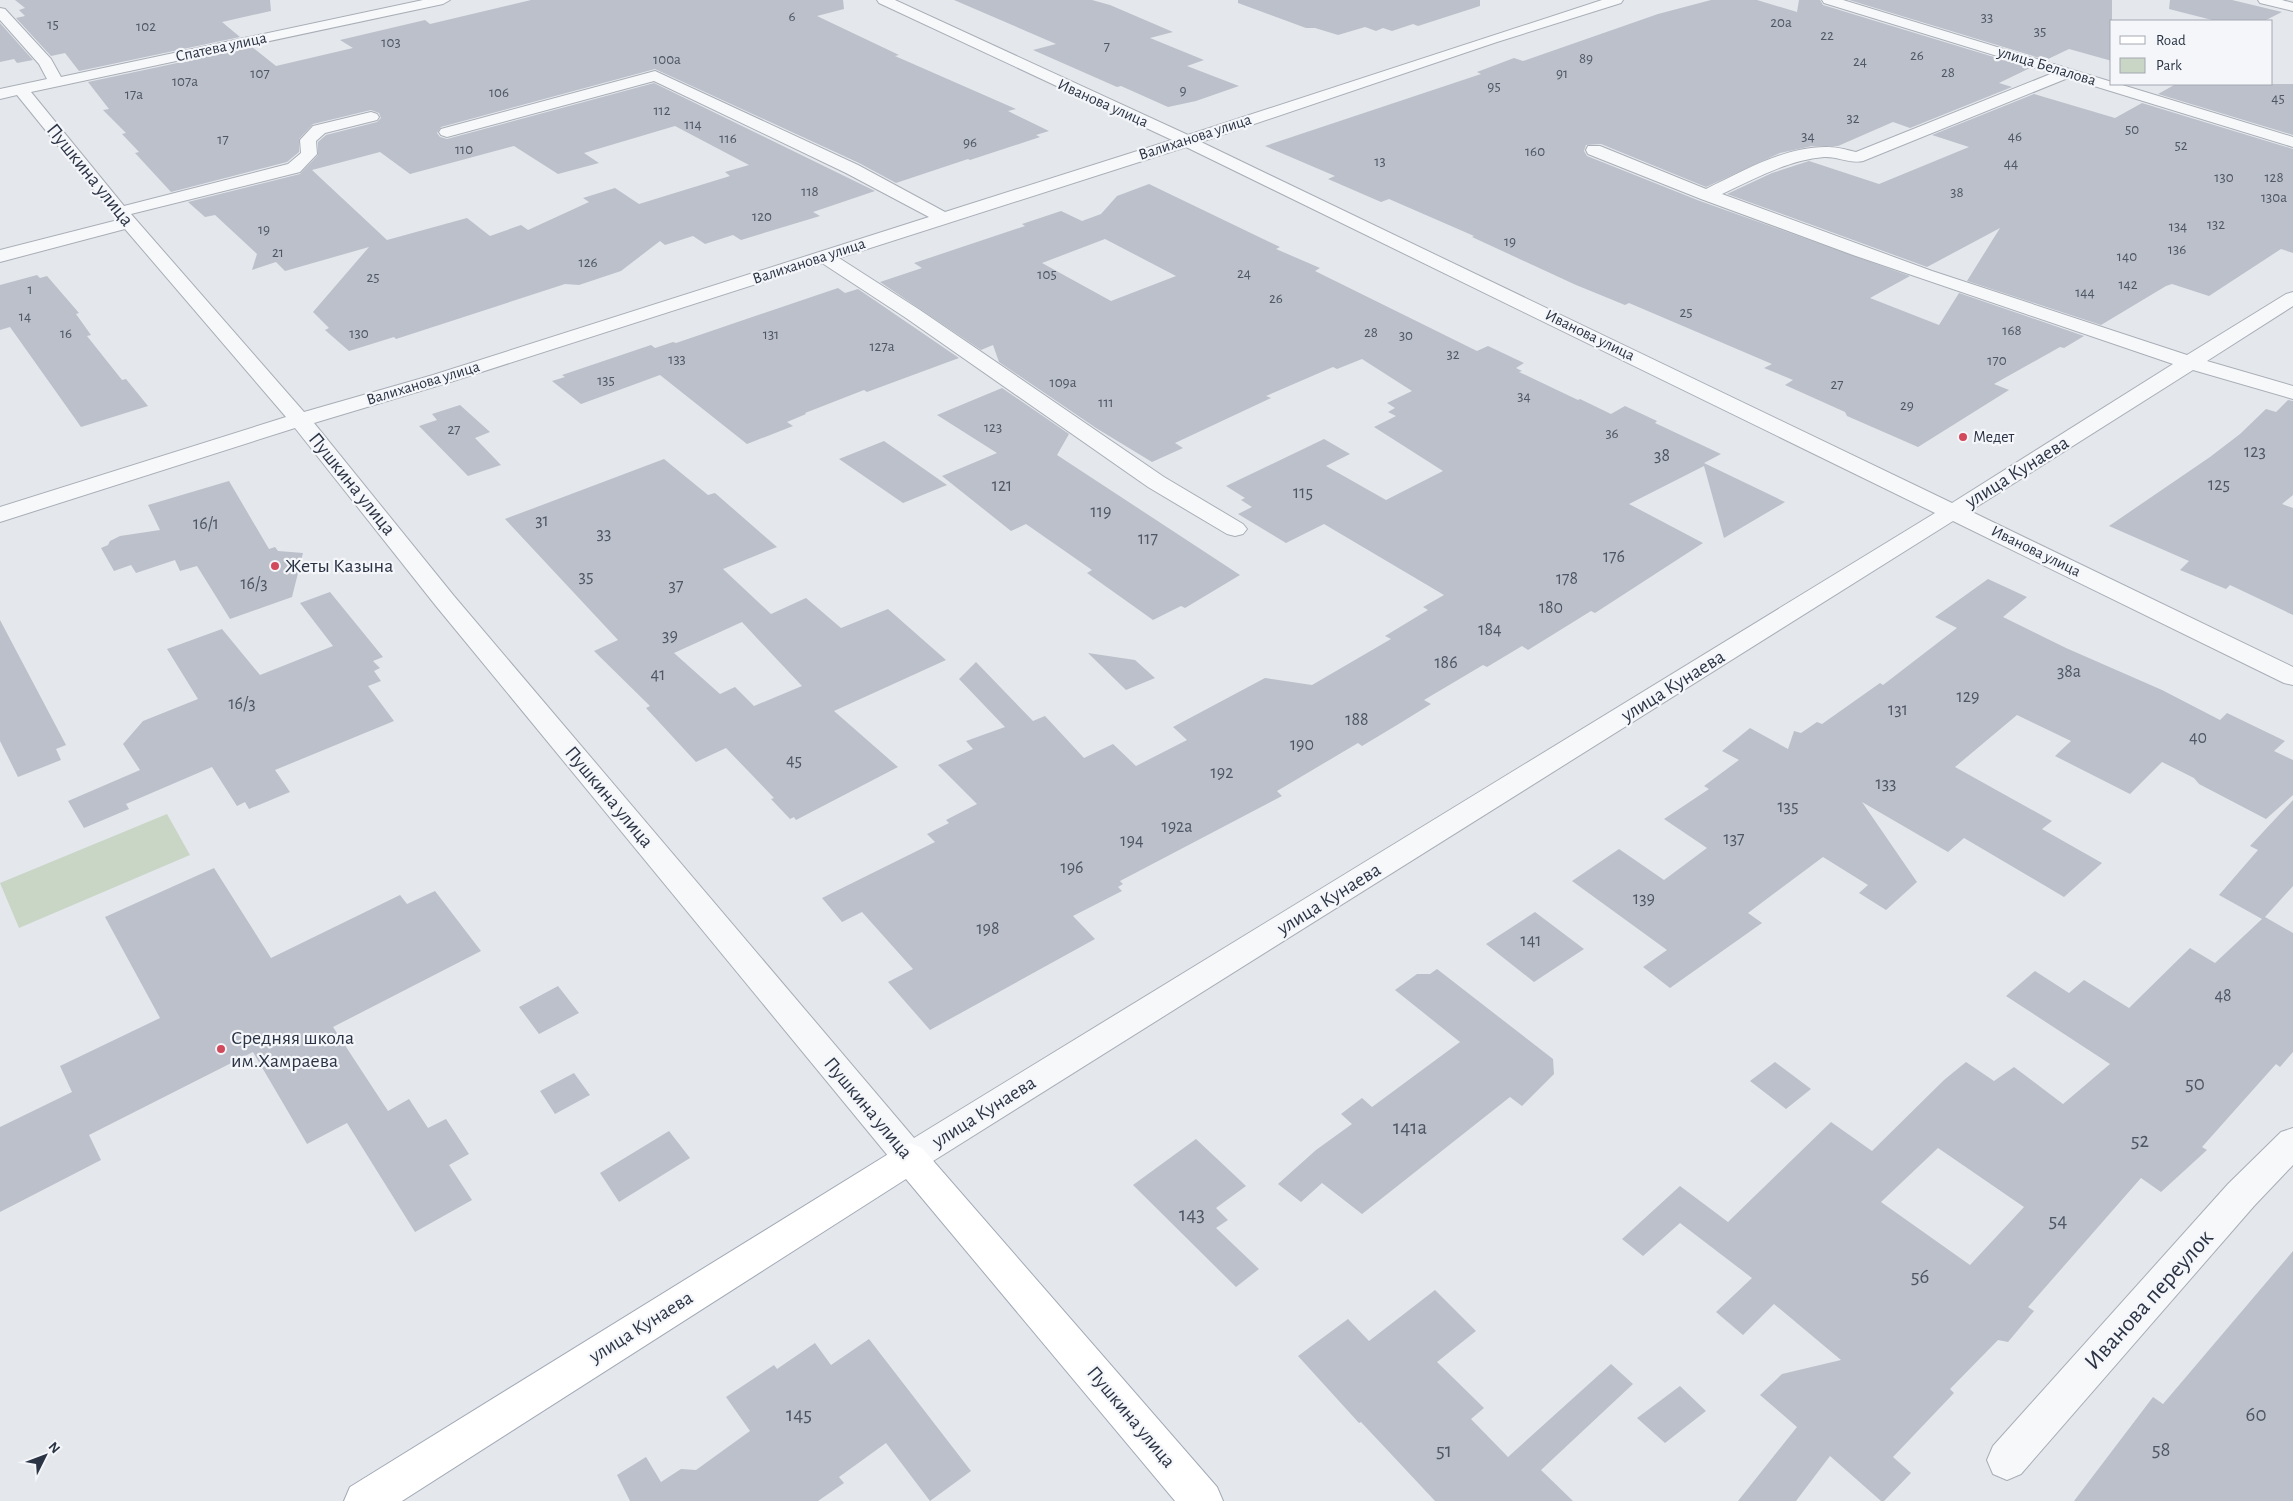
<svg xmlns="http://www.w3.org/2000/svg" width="2293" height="1501" font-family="'Alegreya Sans',sans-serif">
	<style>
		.green { fill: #c9d6c5 }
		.building { fill: #bbc0ca; fill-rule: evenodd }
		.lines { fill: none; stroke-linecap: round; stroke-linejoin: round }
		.minor-casing { stroke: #a9aeb7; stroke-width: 2 }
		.major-casing { stroke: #a3abb8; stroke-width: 2 }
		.minor { fill: #f7f8fa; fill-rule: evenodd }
		.major { fill: #fff; fill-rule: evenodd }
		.poi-dot { fill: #d1495b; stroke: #f4f6f9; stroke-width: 2 }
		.labels { text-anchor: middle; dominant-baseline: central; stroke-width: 4.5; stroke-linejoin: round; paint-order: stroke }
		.far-number-label { font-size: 15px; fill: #4f5766 }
		.far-street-label { font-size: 16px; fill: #2b3445; stroke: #f4f6f9 }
		.far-poi-label { font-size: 16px; fill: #2b3445; stroke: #f4f6f9; text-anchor: start }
		.number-label { font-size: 18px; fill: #4f5766 }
		.street-label { font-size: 20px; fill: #2b3445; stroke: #f4f6f9 }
		.poi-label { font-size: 20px; fill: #2b3445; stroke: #f4f6f9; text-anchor: start }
		.near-number-label { font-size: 21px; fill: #4f5766 }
		.near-street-label { font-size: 24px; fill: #2b3445; stroke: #f4f6f9 }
	</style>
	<rect width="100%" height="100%" fill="#e4e7ec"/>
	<path class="green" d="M167,814L190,855L19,928L0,883Z"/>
	<path class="building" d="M15,0H270L271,11L222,22L240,37L79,71L65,53L51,56L16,18L25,16L19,10L25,8Z
		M531,0H843L844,9L817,16L899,55L895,56L1016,109L1008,111L1049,131L1036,135L1040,137L970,160L968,159L896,183L859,163L655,69L441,127L437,133L440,137L447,139L654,83L875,191L813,212L820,216L741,240L733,235L705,244L693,236L665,245L660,241L621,271L579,285L565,284L396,339L394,337L349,351L325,330L329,328L313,312L369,247L285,271L276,262L252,270L257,254L215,215L205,217L188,202L300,174L318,155V142L326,135L377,122L381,118L379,113L371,110L313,124L299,139V152L287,162L171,192L135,153L139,152L122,134L126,133L103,110L109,109L88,82L252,47L276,66L353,48L340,40L425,20L430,24ZM675,126L749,165L725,172L730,176L639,204L615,188L583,198L589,202L528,230L521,225L490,236L467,218L387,240L312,170L380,152L410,174L514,146L558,174L599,163L584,153Z
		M954,0H1092L1110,5L1173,32L1150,38L1204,60L1187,66L1239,86L1196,101L1168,107L1121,86L1117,87L1033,50L1056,44Z
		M1238,0H1480V6L1418,26L1413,24L1392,31L1383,28L1376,31L1365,27L1338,35L1315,28H1306L1238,3Z
		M1711,0H1757L1797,12L1799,0H1820L1823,5L2030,68L1999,83L2012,87L1910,128L1893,122L1838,146H1812L1780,153L1706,187L1601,144L1586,145L1584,151L1587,156L1700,201L1910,276L1870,298L1939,325L1959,293L2084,336L2064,348L2060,347L1994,384L2009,390L1918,447L1847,416L1845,412L1785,385L1793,380L1764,368L1772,364L1629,303L1625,305L1576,285L1472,237L1474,236L1389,199L1381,202L1328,179L1335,176L1265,146L1481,74L1477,72L1514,58L1523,61L1658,14Z
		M1849,0H2112V61L2069,49L2046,60Z
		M2170,0H2232L2282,12L2264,21H2216L2169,9Z
		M0,23L33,60L17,63L14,59L0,62Z
		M2176,84H2293V135L2158,94Z
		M2034,94L2115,118L2142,103L2293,149V253L2281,249L2209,296L2172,284L2166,286L2101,325L1967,281L2000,228L1927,267L1727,194L1772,173L1809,161L1879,184L1969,147L1932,135Z
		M1149,184L1280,247L1276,249L1320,268L1315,271L1477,351L1488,346L1524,363L1516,368L1522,371L1519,372L1578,400L1580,399L1611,414L1625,406L1657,421L1655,423L1721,454L1704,463L1785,502L1724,538L1704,466L1629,504L1703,543L1595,613L1591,611L1528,650L1522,646L1487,667L1483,665L1424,700L1431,704L1397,725L1362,746L1358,743L1277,791L1282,796L1120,881L1123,884L1118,887L1122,891L1073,916L1095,939L930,1030L888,982L913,969L862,912L842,922L822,898L935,842L927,834L949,823L946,820L977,804L938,765L973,749L966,741L1005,727L959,679L976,662L1033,721L1045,716L1084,758L1113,744L1136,766L1187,740L1173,727L1265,678L1312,685L1391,639L1385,636L1428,610L1423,607L1444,595L1324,524L1286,543L1238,514L1252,507L1241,500L1245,498L1226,486L1324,439L1350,454L1326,466L1386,500L1443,471L1374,427L1396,416L1388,412L1395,408L1387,403L1412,391L1362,359L1337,369L1333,367L1266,396L1271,398L1175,443L1183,448L1152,462L1096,428L999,362L993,345L981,350L880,282L922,268L914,263L1025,226L1022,224L1061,211L1082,221L1101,214L1117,196ZM1105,239L1176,276L1111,301L1042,263Z
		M37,275L40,278L47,276L79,313L76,314L91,335L87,336L122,380L126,379L148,406L81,427L10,327L0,330V285Z
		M838,288L845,293L858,289L959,358L867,392L864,390L805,413L806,414L787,422L793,426L747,444L660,375L581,404L552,381L565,377L562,375L651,345L655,348L673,342L676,343Z
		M1002,388L1069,434L1057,455L1240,575L1185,608L1181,606L1153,620L1087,573L1092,570L1026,524L1011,531L942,476L997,453L937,415Z
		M2288,400L2293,401V495L2282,504L2293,508V615L2230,585L2226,589L2180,570L2189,561L2109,526L2210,457L2240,434L2266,409L2276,412Z
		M460,405L490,432L475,438L501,465L468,476L419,426L437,420L432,414Z
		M884,441L947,485L903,503L839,459Z
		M664,459L708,495L715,493L777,547L723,569L771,614L806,598L841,628L888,609L946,660L834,711L898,767L796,820L794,817L790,819L771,799L774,798L726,748L696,762L646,708L650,706L594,651L618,640L505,519ZM742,622L769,651L802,686L754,706L735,687L720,694L674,653Z
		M229,481L269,549L275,547L278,551L303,553L292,597L230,619L197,566L180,571L175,560L136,573L131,565L114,571L101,548L108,545L110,541L120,536L160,530L148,505Z
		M1988,579L2027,597L2003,617L2066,648L2162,690L2220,720L2227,713L2285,741L2274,751L2293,760V795L2266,819L2199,784L2194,778L2162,762L2130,794L2055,756L2071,741L2017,715L1955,767L2052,821L2042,829L2102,863L2064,897L1964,838L1948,852L1862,802L1917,882L1886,910L1859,893L1868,885L1823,857L1748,913L1762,923L1670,988L1643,967L1667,950L1572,881L1619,849L1664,880L1707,848L1664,819L1709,789L1704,786L1739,760L1722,751L1750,728L1788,749L1794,731L1801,733L1817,722L1822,724L1880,683L1883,685L1957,628L1935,617Z
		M330,592L383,657L373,661L380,668L374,671L381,681L368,686L394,721L275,770L290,792L249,809L245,802L237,806L212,767L126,804L129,809L84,828L68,801L140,770L123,744L143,721L198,699L167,649L222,629L260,675L333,646L300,603Z
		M0,620L66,745L56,749L61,760L18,777L0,741Z
		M1088,653L1135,660L1155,678L1126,690Z
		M2293,800V886L2265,917L2293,933V1052L2280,1067L2276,1064L2202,1147L2207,1150L2161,1192L2141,1178L2028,1307L2034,1311L2008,1342L1998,1340L1950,1389L1954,1393L1893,1457L1911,1473L1884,1501H1881L1830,1456L1796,1501H1738L1797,1427L1760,1395L1782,1374L1841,1360L1774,1304L1743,1335L1716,1312L1752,1278L1680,1223L1643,1256L1622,1239L1680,1186L1728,1222L1831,1122L1872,1151L1944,1080L1966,1062L1994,1081L2014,1067L2063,1104L2110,1064L2006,996L2035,971L2069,993L2084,980L2129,1008L2190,948L2215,963L2262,919L2219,895L2258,850L2250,846ZM1938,1148L2024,1207L1970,1265L1881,1202Z
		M214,868L271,958L400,895L407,904L435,891L481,951L333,1027L388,1111L409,1099L428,1128L446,1119L469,1154L449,1165L472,1200L415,1232L347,1123L307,1144L253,1052L89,1135L101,1160L0,1212V1127L72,1092L60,1066L160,1018L105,917Z
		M1535,912L1584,949L1534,982L1486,944Z
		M1437,969L1553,1059L1554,1074L1522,1106L1510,1097L1362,1214L1322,1183L1301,1202L1278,1184L1316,1150L1352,1124L1341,1114L1362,1098L1372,1107L1460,1042L1395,990L1417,974H1430Z
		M558,986L579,1013L539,1034L519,1007Z
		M1775,1062L1811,1089L1786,1109L1750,1081Z
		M574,1073L590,1095L555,1114L540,1091Z
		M669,1131L690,1158L619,1202L600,1173Z
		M1196,1139L1246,1186L1216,1208L1228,1220L1216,1228L1259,1269L1236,1287L1133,1185Z
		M2293,1251V1501H2074L2153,1397L2163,1404Z
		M1435,1290L1476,1331L1437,1362L1484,1408L1471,1419L1508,1457L1611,1364L1633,1384L1541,1470L1573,1501H1435L1361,1422L1359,1423L1298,1356L1348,1319L1369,1341Z
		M869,1339L971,1471L930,1501L886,1443L839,1477L844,1483L818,1501H630L617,1475L646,1457L661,1482L681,1469L696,1470L750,1431L726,1397L774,1365L777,1369L815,1343L831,1365Z
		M1680,1386L1706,1411L1665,1443L1637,1418Z"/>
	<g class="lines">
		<defs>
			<path id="minor" d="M423,0H450L443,4L31,92L124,206L288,164L301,153L300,140L313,126L371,112L377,114L379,117L377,120L325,133L316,141L317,154L300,172L131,214L304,412L433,375L929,217L846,173L654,81L447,137L441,135L439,132L441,129L655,71L858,165L945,212L1172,140L879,3L877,0H895L1188,135L1602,0H1623L1621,3L1497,42L1201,142L1952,503L2173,364L1853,255L1701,199L1588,154L1586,150L1588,146H1600L1706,189C1743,171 1786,146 1828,147C1838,147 1847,150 1856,152L2053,73L1824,3L1822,0H1843L2112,82V84H2119L2293,137V147L2068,78L1863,161C1850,164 1837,156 1824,157C1788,160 1754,179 1722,194L1932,271L2187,355L2286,294L2293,292V306L2207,361L2293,386V399L2193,370L1970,511L2293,667V685L2284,683L1953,521L922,1168L910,1173L898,1168L436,606L295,428L0,522V507L286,417L125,229L0,262V250L118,220L17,95L0,99V89L47,79L39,64L0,20V8L5,9L51,59L61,77ZM1186,147L1935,513L914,1138L454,596L314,423L447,383L822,263L906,318L1148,487L1227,534L1235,536L1243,534L1247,529L1243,524L1164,477L920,310L839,258Z
				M2258,0H2282L2293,3V11L2260,3Z
				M2293,1128V1165L2254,1206L2021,1474L2007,1480L1993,1474L1987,1460L1993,1446L2228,1184L2281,1132Z"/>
			<path id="major" d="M910,1143L922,1148L1217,1487L1223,1501H1175L906,1179L402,1501H344L350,1487L898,1148Z"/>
		</defs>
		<use href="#minor" class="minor-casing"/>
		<use href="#major" class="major-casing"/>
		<use href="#minor" class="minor"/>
		<use href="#major" class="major"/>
	</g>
	<g class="poi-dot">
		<circle cx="1963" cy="437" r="5"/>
		<circle cx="275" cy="566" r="5"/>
		<circle cx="221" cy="1049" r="5"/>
	</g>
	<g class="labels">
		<g class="far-number-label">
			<text x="792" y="16">6</text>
			<text x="1987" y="17">33</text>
			<text x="1781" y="22">20а</text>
			<text x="53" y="24">15</text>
			<text x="146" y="26">102</text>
			<text x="2040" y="31">35</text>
			<text x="1827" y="35">22</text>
			<text x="391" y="42">103</text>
			<text x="1107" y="46">7</text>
			<text x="1917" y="55">26</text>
			<text x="1586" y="58">89</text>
			<text x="667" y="59">100а</text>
			<text x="1860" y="61">24</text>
			<text x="1948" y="72">28</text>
			<text x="260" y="73">107</text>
			<text x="1562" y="73">91</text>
			<text x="185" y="81">107а</text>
			<text x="1494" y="86">95</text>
			<text x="1183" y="90">9</text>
			<text x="499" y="92">106</text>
			<text x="134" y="94">17а</text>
			<text x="2278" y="98">45</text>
			<text x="662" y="110">112</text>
			<text x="1853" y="118">32</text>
			<text x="693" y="124">114</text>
			<text x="2132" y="129">50</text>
			<text x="1808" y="136">34</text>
			<text x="2015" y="136">46</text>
			<text x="728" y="138">116</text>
			<text x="223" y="139">17</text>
			<text x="970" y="142">96</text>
			<text x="2181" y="145">52</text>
			<text x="464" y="149">110</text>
			<text x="1535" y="151">160</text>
			<text x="1380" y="161">13</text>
			<text x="2011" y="163">44</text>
			<text x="2224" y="177">130</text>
			<text x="2274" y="177">128</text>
			<text x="810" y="191">118</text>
			<text x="1957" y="192">38</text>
			<text x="2274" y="197">130а</text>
			<text x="762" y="216">120</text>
			<text x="2216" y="224">132</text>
			<text x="2178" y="226">134</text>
			<text x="264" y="229">19</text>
			<text x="1510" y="241">19</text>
			<text x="2177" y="249">136</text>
			<text x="278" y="252">21</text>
			<text x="2127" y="256">140</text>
			<text x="588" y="262">126</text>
			<text x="1244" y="273">24</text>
			<text x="1047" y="274">105</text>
			<text x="373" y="277">25</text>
			<text x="2128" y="284">142</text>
			<text x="30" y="289">1</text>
			<text x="2085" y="292">144</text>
			<text x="1276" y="298">26</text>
			<text x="1686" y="312">25</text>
			<text x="25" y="316">14</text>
			<text x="2012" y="330">168</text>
			<text x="1371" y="332">28</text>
			<text x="66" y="333">16</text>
			<text x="359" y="333">130</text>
			<text x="771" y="334">131</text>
			<text x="1406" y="335">30</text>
			<text x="882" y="346">127а</text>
			<text x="1453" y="354">32</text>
			<text x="677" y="359">133</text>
			<text x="1997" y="360">170</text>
			<text x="606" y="380">135</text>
			<text x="1063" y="382">109а</text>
			<text x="1837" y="384">27</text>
			<text x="1524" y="396">34</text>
			<text x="1106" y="402">111</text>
			<text x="1907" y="405">29</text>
			<text x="993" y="427">123</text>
			<text x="454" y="429">27</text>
			<text x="1612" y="433">36</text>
		</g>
		<g class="far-street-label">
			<text transform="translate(221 47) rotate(-12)">Спатева улица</text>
			<text transform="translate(2047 66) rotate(17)">улица Белалова</text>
			<text transform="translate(1103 103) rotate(24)">Иванова улица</text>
			<text transform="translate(1195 137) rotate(-18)">Валиханова улица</text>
			<text transform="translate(809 261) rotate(-18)">Валиханова улица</text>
			<text transform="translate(1590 335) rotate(26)">Иванова улица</text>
			<text transform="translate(423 383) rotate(-17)">Валиханова улица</text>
			<text transform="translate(2036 551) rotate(26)">Иванова улица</text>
		</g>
		<g class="far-poi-label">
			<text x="1973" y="437">Медет</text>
		</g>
		<g class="number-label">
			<text x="2255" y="452">123</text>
			<text x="1662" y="456">38</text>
			<text x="2219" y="485">125</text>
			<text x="1002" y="486">121</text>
			<text x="1303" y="493">115</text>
			<text x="1101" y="512">119</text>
			<text x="542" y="521">31</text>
			<text x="206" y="524">16/1</text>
			<text x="604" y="534">33</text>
			<text x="1148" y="539">117</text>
			<text x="1614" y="557">176</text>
			<text x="586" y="577">35</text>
			<text x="1567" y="579">178</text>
			<text x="254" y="584">16/3</text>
			<text x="676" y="586">37</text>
			<text x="1551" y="608">180</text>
			<text x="1490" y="630">184</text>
			<text x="670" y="636">39</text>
			<text x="1446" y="663">186</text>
			<text x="2069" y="672">38а</text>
			<text x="658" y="675">41</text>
			<text x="1968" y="697">129</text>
			<text x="242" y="704">16/3</text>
			<text x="1898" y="710">131</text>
			<text x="1357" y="720">188</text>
			<text x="2198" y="738">40</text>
			<text x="1302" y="745">190</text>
			<text x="794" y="761">45</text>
			<text x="1222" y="773">192</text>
			<text x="1886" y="784">133</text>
			<text x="1788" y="807">135</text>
			<text x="1177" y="827">192а</text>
			<text x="1734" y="839">137</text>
			<text x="1132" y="841">194</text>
			<text x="1072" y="868">196</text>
			<text x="1644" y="899">139</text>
			<text x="988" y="929">198</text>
			<text x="1531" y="941">141</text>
			<text x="2223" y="996">48</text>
		</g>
		<g class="street-label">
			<text transform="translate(90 175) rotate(51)">Пушкина улица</text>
			<text transform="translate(2017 472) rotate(-32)">улица Кунаева</text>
			<text transform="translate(352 484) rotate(51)">Пушкина улица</text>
			<text transform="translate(1673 686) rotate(-32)">улица Кунаева</text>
			<text transform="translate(609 797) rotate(50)">Пушкина улица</text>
			<text transform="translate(1329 899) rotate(-32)">улица Кунаева</text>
			<text transform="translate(868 1108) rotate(50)">Пушкина улица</text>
			<text transform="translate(984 1112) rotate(-32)">улица Кунаева</text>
			<text transform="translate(641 1327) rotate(-32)">улица Кунаева</text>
			<text transform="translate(1131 1417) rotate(50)">Пушкина улица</text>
		</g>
		<g class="poi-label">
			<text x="285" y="566">Жеты Казына</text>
			<text x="231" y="1038">Средняя школа<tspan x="231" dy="23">им.Хамраева</tspan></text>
		</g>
		<g class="near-number-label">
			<text x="2195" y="1083">50</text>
			<text x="1410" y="1127">141а</text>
			<text x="2140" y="1140">52</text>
			<text x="1192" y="1214">143</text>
			<text x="2058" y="1220">54</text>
			<text x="1920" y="1276">56</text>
			<text x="799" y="1414">145</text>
			<text x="2256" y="1414">60</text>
			<text x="2161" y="1449">58</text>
			<text x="1444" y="1450">51</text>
		</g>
		<g class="near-street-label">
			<text transform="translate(2149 1300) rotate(-48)">Иванова переулок</text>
		</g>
	</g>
	<rect x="2110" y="20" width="162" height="65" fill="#f4f6f9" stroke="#a4a8b1"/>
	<rect x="2120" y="36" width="25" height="8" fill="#ffffff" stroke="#a4a8b1"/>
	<text x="2156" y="45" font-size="15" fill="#2b3445">Road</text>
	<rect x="2120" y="58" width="25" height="15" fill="#c9d6c5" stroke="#a4a8b1"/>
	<text x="2156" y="70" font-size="15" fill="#2b3445">Park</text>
	<g transform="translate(45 1456) rotate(48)" stroke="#f4f6f9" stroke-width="4" paint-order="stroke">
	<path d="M0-4L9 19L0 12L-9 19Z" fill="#2b3445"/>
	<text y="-8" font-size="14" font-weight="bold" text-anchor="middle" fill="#2b3445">N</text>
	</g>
</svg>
